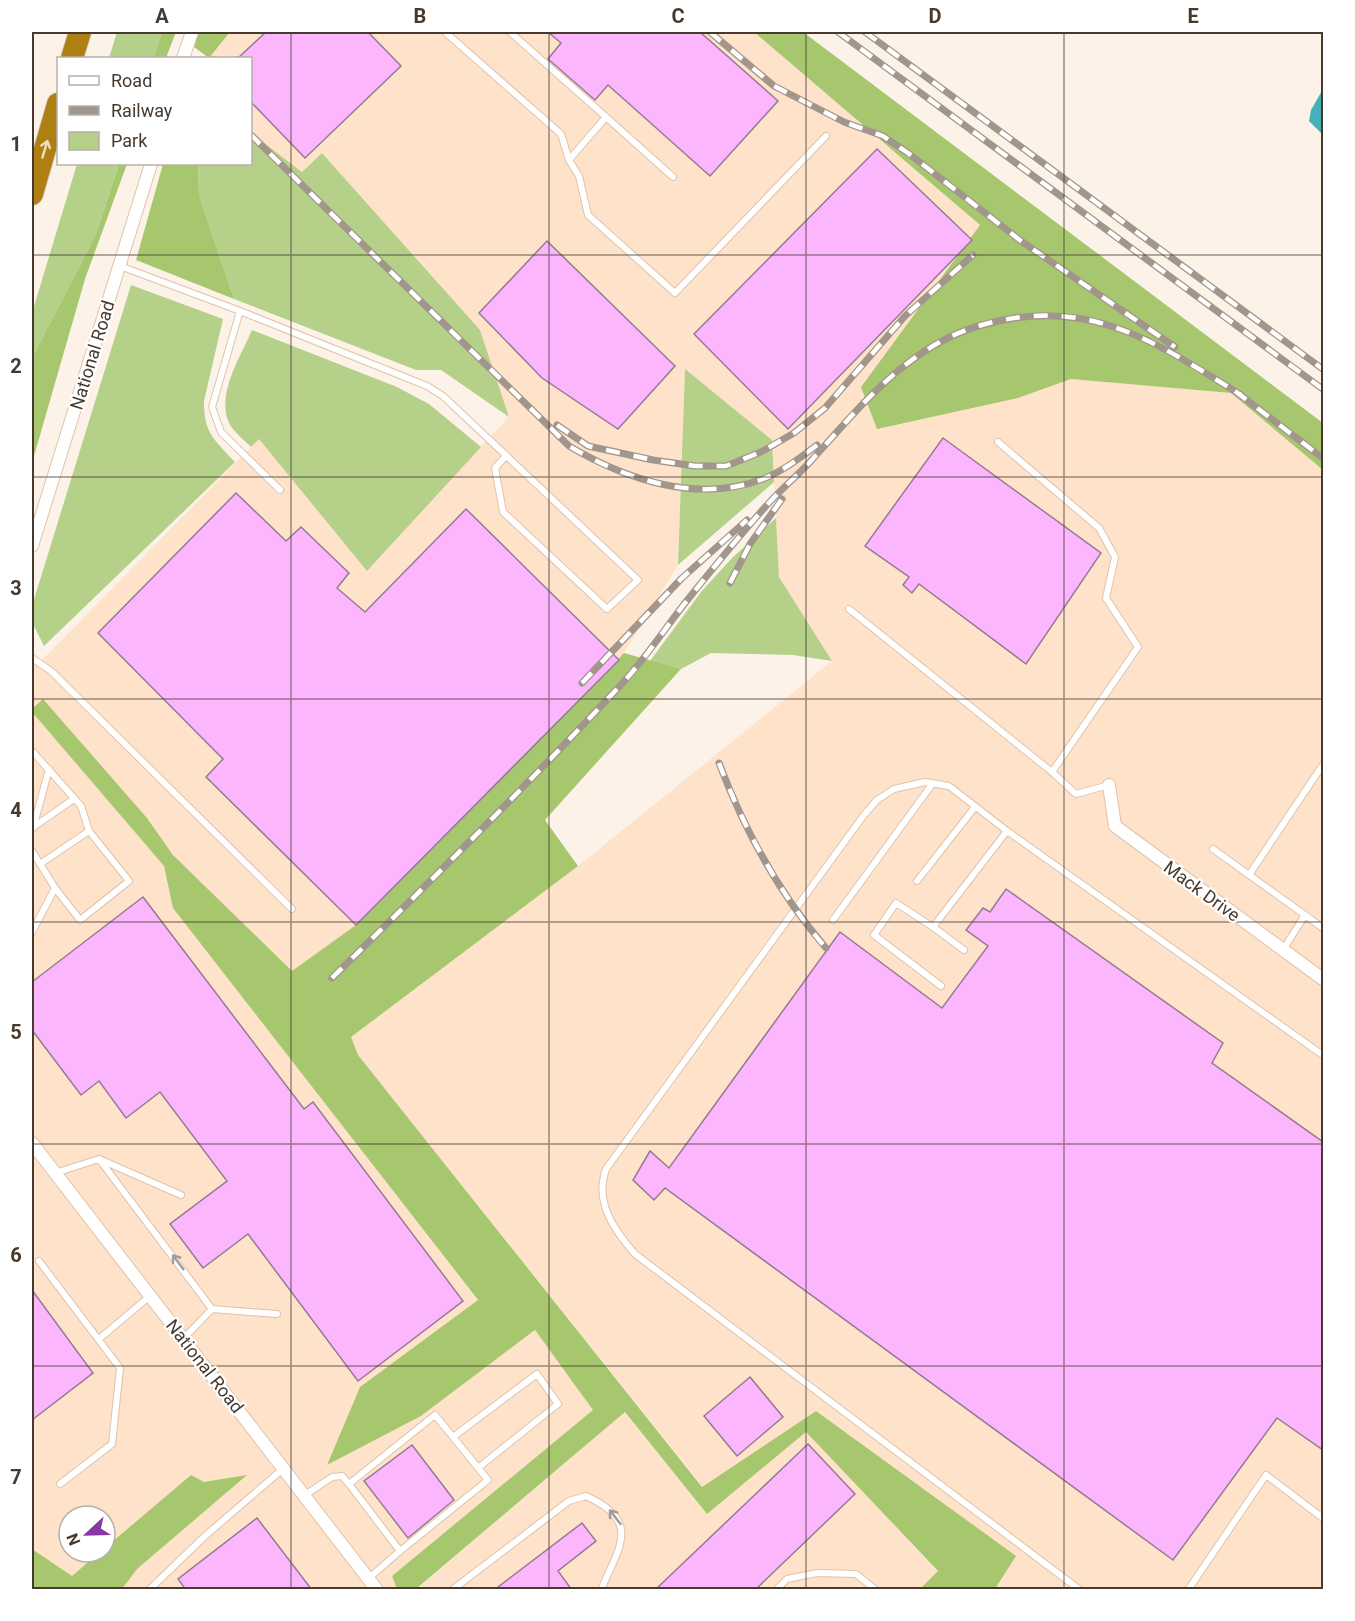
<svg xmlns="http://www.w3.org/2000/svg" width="1355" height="1621" font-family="Roboto,sans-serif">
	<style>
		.built { fill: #ffe2ca; fill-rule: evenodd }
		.green { fill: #b5d088 }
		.forest { fill: #a7c76f }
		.water { fill: #46b0b9 }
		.building { fill: #fbb6fe; stroke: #937b94; stroke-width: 1.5 }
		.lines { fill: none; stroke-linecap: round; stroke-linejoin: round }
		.lane-casing { stroke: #e0c3ab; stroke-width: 8 }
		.street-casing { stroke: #e0c3ab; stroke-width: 14 }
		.highway-casing { stroke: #d6d4d1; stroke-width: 24 }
		.lane { stroke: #fff; stroke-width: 6 }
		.street { stroke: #fff; stroke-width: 12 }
		.highway { stroke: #b07f11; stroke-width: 22 }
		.rail-casing { stroke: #a2968c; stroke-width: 7 }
		.rail { stroke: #fff; stroke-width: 4.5; stroke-dasharray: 14; stroke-linecap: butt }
		.oneway { stroke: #ebdfc4 }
		.oneway2 { stroke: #a29c98 }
		.grid { fill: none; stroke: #463a30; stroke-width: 1.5; stroke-opacity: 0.55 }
		.labels { text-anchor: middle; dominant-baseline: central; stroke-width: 4.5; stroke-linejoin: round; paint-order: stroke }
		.street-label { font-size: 18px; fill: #463a30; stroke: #fff }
		.neatline { fill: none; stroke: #463a30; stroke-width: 2 }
		.grid-label { font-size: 20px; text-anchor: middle; font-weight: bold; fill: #463a30 }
	</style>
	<rect width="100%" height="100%" fill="#fdf2e8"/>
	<path class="built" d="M230,32H754L980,225L861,387L1018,398L1071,379L1231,393L1323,470V1589H995L1015,1556L816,1411L703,1487L358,1055L350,1036L578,866L832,661L779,577L772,440L685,370L678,565L624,653L356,925L292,972L173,855L147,818L43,700L32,709V667L39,663L259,439L442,487L509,417L480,330L322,153L302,172L251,133L250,58H209Z
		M32,712L164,866L174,908L478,1301L360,1387L327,1465L421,1416L535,1330L594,1410L392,1576L397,1589H32ZM69,1516H105V1552H69Z
		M625,1412L707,1514L806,1432L938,1572L920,1590H416Z"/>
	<path class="green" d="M117,32H162L153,58H109Z
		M251,133L302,172L322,153L480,330L509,417L441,370H416L234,299L199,195L198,164H250Z
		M77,164H119L96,234L32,358V313Z
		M131,285L223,319L204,401C204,434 214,439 235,462L44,646L32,622V606Z
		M252,330L397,387L429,404L481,447L367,571L259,439L251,447C244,440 233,431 229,423C216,394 241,356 252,330Z
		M685,369L772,440L774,482L678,565Z
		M776,518L779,577L832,661L793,655L711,653L681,669L650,661L701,592L732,558Z"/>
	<path class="forest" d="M162,32H176L166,58H153Z
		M198,32H230L209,58L194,47Z
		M754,32H803L1323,423V470L1231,393L1071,379L1018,398L877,429L861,387L980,225Z
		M119,164H127L85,279L32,463V358L96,234Z
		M163,164H198L199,195L234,299L136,260Z
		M624,653L681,669L545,820L578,866L351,1037L358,1055L702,1487L816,1411L1016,1556L995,1589H920L938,1571L806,1432L707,1514L625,1412L416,1589H397L392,1576L593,1410L535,1330L421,1416L327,1465L360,1387L478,1300L173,908L164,866L32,712V709L43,699L147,818L173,855L292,971L356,925Z
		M191,1475L204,1482L247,1475L137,1569L122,1589H32V1549L72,1576L100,1552H105V1548Z"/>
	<path class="water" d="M1323,89V135L1309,121L1311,110Z"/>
	<path class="building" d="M266,32H368L401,66L305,158L250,101V58H238Z
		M548,32H700L778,101L710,176L608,85L595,100L548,59L561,43Z
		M877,149L972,240L788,429L694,334Z
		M547,241L675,366L618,429L542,378L479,313Z
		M943,438L1101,553L1026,664L919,584L912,593L903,585L909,577L865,546Z
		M236,493L286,541L301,527L349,573L337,588L365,612L466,509L619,660L356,925L206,777L223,759L98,633Z
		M1006,889L1223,1043L1212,1063L1323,1142V1450L1277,1418L1173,1560L665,1188L654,1200L633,1180L650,1151L669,1168L840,932L942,1008L988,946L966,930L983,908L990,912Z
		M143,897L304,1109L313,1102L463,1301L358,1381L248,1234L203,1268L170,1224L227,1181L160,1092L126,1118L99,1081L81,1095L32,1030V982Z
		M32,1290L93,1373L32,1420Z
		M750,1377L783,1417L737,1456L704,1416Z
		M808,1444L855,1494L755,1590H655Z
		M412,1445L454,1500L408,1538L364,1481Z
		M257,1518L312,1590H186L178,1579Z
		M582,1523L596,1541L558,1571L572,1590H494Z"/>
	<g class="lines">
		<defs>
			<path id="lane" d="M445,32L561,134L569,160L579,176L588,215L675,293L826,136
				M510,32L606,117
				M569,160L606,117L673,177
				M120,266L240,311L427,386L443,396L638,580L607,609L503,512L495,468L506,456
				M240,311L212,407L221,432L280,490
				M998,442L1099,528L1115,557L1106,598L1138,647L1052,772L1076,794L1109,785
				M849,609L1052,772
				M32,658L51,671L292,909
				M32,751L81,806L89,831L129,881L80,920L55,888L32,932
				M32,828L74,799
				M33,828L49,769
				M1213,849L1305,915
				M32,851L55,888
				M40,864L89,831
				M1249,875L1324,763
				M917,881L975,807
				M833,920L933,783
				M933,927L964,950
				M1283,950L1305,915L1324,929
				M941,986L874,935L896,903L933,927L1007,831
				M99,1159L181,1195
				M55,1173L99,1159L212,1309
				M39,1261L120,1368L112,1444L60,1484
				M184,1338L212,1309L277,1314
				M99,1339L150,1296
				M349,1484L435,1415L453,1437
				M305,1495L332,1477L342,1476L349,1484L400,1551L369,1578
				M400,1551L488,1480L453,1437L537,1374L558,1404L478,1468
				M149,1590L205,1536L284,1468
				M452,1590L569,1501L586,1496C642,1521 619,1547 601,1590
				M776,1590L787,1579L817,1573L856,1574L876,1590
				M1080,1590L635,1254C614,1230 594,1202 606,1169L864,815L877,800L894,789L925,782L949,786L1007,831L1324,1056
				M1188,1590L1266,1475L1324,1519"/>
			<path id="street" d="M183,58L192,32
				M32,546L151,164
				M1109,785L1115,826L1324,980
				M32,1143L377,1590"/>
			<path id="highway" d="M72,58L80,32
				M32,194L58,104"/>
		</defs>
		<use href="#lane" class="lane-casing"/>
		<use href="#street" class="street-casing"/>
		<use href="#highway" class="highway-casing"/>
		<use href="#lane" class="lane"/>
		<use href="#street" class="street"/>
		<use href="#highway" class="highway"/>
		<defs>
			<path id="rail" d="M710,32L774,86L844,122L883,136L908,153L1021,241L1175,347
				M838,32L1324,390
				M865,32L1324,370
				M250,134L569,446C625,479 697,504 763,479C783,471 800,458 817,445
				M1235,391L1324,459
				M557,425L588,446L653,460L695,466H726L761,452L794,433L825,408L905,316L973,255
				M730,583L750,544L782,499
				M582,683L682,578L747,520
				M719,763C744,829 780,895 826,948
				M332,978C429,883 525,787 617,689C644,661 665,628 689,598C714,567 740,535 767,505C780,490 796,477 810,462C859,408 908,345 982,325C1088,295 1156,342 1241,395"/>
		</defs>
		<use href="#rail" class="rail-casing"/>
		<use href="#rail" class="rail"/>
	</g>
	<defs><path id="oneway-shaft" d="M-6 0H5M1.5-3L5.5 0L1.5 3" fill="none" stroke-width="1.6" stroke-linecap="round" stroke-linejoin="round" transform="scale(1.5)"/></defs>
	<use class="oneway" href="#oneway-shaft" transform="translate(45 149) rotate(-73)"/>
	<g class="oneway2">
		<use href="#oneway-shaft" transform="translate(178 1262) rotate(-127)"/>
		<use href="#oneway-shaft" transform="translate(615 1517) rotate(-128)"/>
	</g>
	<path class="grid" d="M291,32V1590M549,32V1590M806,32V1590M1064,32V1590M32,255H1324M32,477H1324M32,699H1324M32,922H1324M32,1144H1324M32,1366H1324"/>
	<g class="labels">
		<g class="street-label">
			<text transform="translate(92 355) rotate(-73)">National Road</text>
			<text transform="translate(1202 891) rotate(36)">Mack Drive</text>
			<text transform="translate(205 1366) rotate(52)">National Road</text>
		</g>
	</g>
	<rect width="1355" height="1621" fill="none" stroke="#ffffff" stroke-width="66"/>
	<rect x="57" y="57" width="195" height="108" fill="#ffffff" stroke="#b5b0ac" stroke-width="1.5"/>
	<rect x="69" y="76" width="30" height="9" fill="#ffffff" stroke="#b5b0ac" stroke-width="1.5"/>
	<text x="111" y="87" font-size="18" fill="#463a30">Road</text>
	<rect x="69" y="106" width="30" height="9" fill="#a2968c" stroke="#b5b0ac" stroke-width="1.5"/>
	<text x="111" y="117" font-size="18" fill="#463a30">Railway</text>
	<rect x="69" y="132" width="30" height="18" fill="#b5d088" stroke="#b5b0ac" stroke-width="1.5"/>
	<text x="111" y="147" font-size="18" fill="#463a30">Park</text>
	<g transform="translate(87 1534) rotate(248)"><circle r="28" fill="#ffffff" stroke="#b5b0ac" stroke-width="1.5"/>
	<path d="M0-4.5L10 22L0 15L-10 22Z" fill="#8937a5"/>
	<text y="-9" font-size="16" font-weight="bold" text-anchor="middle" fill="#463a30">N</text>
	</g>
	<rect x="33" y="33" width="1289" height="1555" class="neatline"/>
	<g class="grid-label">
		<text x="162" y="23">A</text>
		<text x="420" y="23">B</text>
		<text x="678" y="23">C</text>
		<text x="935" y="23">D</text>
		<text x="1193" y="23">E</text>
		<text x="16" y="151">1</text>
		<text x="16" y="373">2</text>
		<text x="16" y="595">3</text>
		<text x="16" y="817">4</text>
		<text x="16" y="1039">5</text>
		<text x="16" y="1262">6</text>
		<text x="16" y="1484">7</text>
	</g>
</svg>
